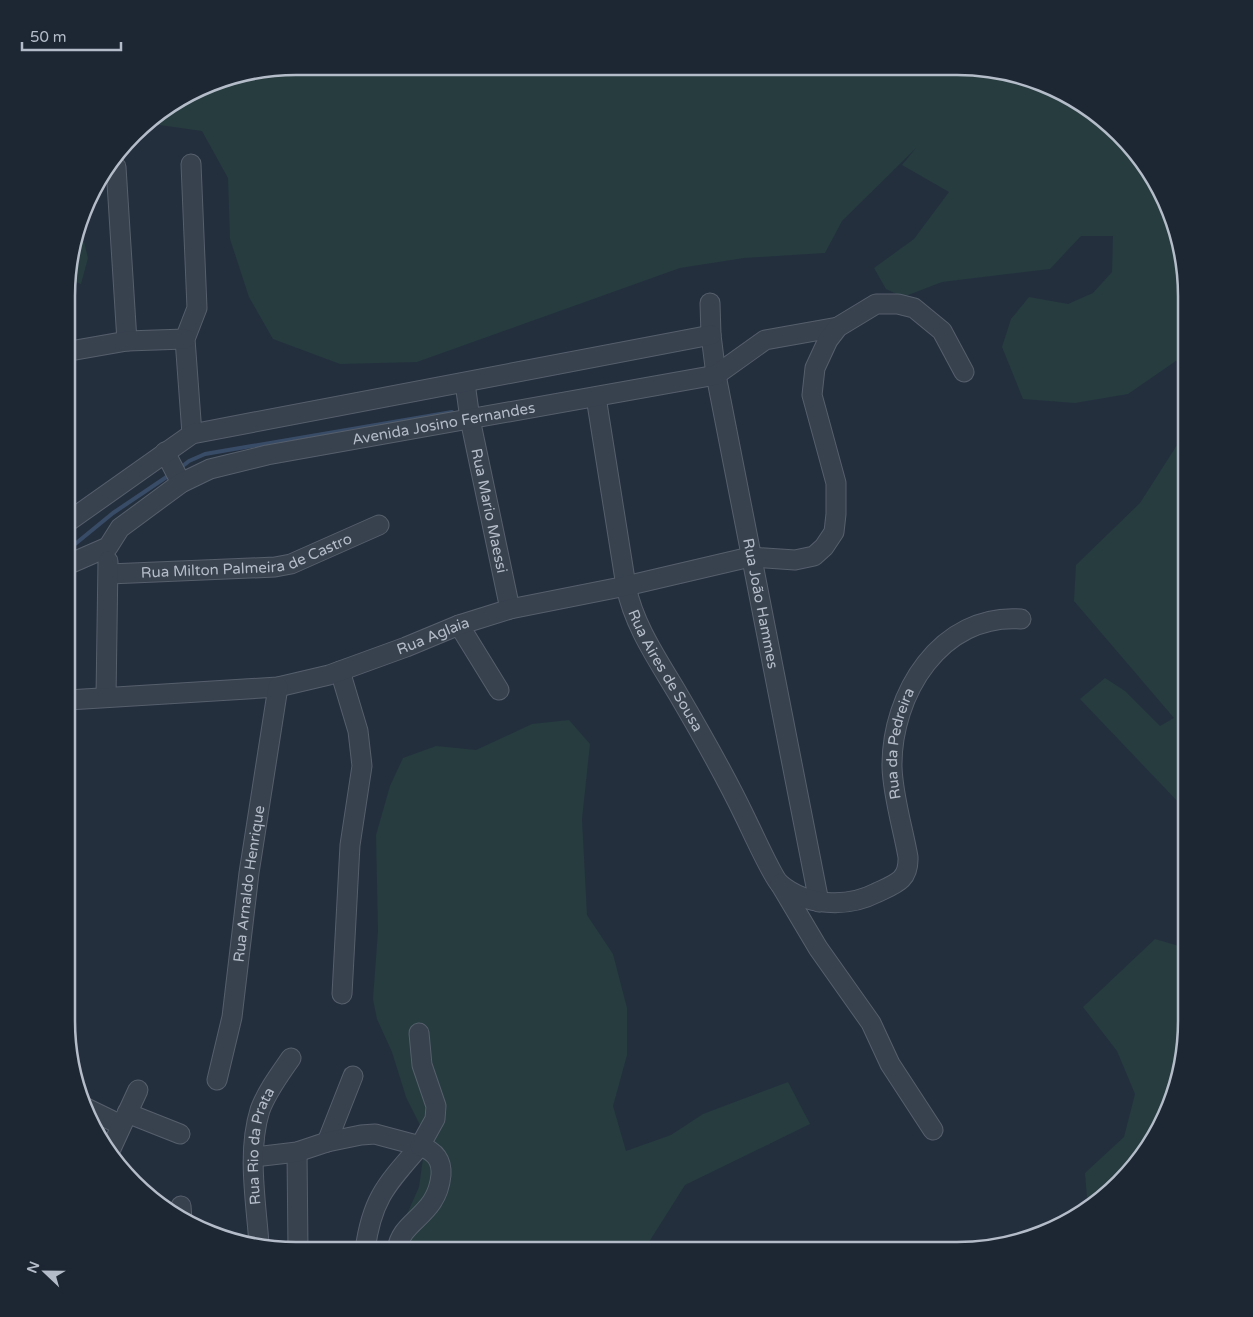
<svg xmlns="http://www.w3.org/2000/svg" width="1253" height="1317" font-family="'Varela Round',sans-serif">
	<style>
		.green { fill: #263c3f }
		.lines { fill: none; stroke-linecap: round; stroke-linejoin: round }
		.stream { stroke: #394c67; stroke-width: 4 }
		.minor-casing { stroke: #565f6c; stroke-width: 21 }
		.minor { stroke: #38414e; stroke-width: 19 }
		.labels { text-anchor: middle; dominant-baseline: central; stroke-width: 4; stroke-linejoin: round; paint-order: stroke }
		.street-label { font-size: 15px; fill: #b4bcc9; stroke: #1d2633 }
		.rim { fill: none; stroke: #b4bcc9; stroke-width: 2.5 }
	</style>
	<rect width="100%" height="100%" fill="#242f3e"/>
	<path class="green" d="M296,66L987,68L1072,97L1148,168L1174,222L1186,281V354L1128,394L1075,403L1023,399L1002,347L1011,319L1029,297L1068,304L1093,293L1112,272L1113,236H1081L1050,269L942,282L903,297L886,289L874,268L914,239L949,192L902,165L916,148L842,221L825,253L744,258L680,268L417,362L340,364L273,339L249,297L230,239L228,178L202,131L145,123L222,79Z
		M80,225L88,258L81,284L70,280L71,251Z
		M1186,431V820L1181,805L1080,699L1105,678L1125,691L1160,726L1174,718L1074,601L1076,565L1140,503Z
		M569,720L590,744L582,819L587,915L613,954L627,1008V1055L613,1106L626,1151L671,1135L703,1114L788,1082L810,1124L685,1185L644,1250H396L399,1232L419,1187L426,1137L406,1097L392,1052L377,1019L373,999L378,931L376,835L390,786L403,758L436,746L476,750L532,724Z
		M1155,939L1186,948V1036L1156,1136L1086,1211L1087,1198L1085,1173L1124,1137L1135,1094L1117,1051L1083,1007Z"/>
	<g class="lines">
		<path class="stream" d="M179,469L189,461L205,454L452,412
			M69,549L113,513L171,474"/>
		<defs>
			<g id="minor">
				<path d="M191,164L197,308L185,339L192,434"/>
				<path d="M116,167L127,341"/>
				<path id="s1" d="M710,303L711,335L716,375L819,902"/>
				<path d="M70,351L127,341L185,339"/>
				<path id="s2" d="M465,383L470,419L510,609"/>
				<path id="s3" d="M596,397L626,586C634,626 658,660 678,694C702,735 725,775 745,817C751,829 773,878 780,884C806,906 847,908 876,893C895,884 909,881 908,857C903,828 893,797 892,767C891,694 941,613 1021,619"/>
				<path d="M165,452L181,483"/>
				<path d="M69,521L192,434L711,335"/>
				<path id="s4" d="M69,564L108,547L120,528L181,483L210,469L267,455L716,375L765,340L838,327"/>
				<path id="s5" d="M109,574L275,567L291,564L379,525"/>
				<path d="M459,625L499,690"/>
				<path d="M340,671L358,731L362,766L350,845L342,994"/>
				<path d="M106,697L108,561"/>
				<path id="s6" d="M68,700L278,687L329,675L406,647L459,625L510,609L626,586L750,557L795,560L814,556L824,547L834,532L836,514V483L812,395L815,368L828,340L838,327L876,304H898L914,308L942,331L964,372"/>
				<path d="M780,884L818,948L871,1023L890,1064L933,1130"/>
				<path id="s7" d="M217,1080L232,1017L249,873L278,687"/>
				<path d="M84,1107L121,1125"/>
				<path d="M127,1113L180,1134"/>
				<path d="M327,1142L353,1076"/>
				<path d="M297,1152L298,1250"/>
				<path d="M109,1153L138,1090"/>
				<path d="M254,1157L297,1152L327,1142L361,1135L375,1134L420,1146C387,1184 372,1198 365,1250"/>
				<path d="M181,1206L182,1220"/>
				<path id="s8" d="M259,1244C256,1201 247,1152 260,1110C267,1091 280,1074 291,1058"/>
				<path d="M397,1250C401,1219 437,1217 441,1175C442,1159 434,1151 420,1146L435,1119L436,1106L422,1065L419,1033"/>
			</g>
		</defs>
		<use href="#minor" class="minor-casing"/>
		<use href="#minor" class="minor"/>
	</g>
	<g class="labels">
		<g class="street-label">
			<text stroke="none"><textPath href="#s4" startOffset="411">Avenida Josino Fernandes</textPath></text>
			<text stroke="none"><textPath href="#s2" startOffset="130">Rua Mario Maessi</textPath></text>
			<text stroke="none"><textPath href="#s5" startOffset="140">Rua Milton Palmeira de Castro</textPath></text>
			<text stroke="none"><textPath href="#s1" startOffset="305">Rua João Hammes</textPath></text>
			<text stroke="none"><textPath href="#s6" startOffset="374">Rua Aglaia</textPath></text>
			<text stroke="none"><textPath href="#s3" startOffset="285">Rua Aires de Sousa</textPath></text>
			<text stroke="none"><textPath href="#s3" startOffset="798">Rua da Pedreira</textPath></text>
			<text stroke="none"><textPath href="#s7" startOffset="199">Rua Arnaldo Henrique</textPath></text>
			<text stroke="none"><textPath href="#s8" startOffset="99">Rua Rio da Prata</textPath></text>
		</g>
	</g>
	<path d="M0 0H1253V1317H0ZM296 75H957A221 221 0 0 1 1178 296V1021A221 221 0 0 1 957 1242H296A221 221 0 0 1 75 1021V296A221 221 0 0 1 296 75Z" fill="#1d2633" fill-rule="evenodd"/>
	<path class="rim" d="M296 75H957A221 221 0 0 1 1178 296V1021A221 221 0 0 1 957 1242H296A221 221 0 0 1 75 1021V296A221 221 0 0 1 296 75Z"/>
	<g transform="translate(45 1272) rotate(292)" stroke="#1d2633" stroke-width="4" paint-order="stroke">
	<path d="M0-4L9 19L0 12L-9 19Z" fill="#b4bcc9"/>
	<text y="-8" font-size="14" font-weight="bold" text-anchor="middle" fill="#b4bcc9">N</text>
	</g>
	<path d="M22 42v8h99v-8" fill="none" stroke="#b4bcc9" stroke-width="2.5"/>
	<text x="30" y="42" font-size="15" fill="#b4bcc9" stroke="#1d2633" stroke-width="4" paint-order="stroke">50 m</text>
</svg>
